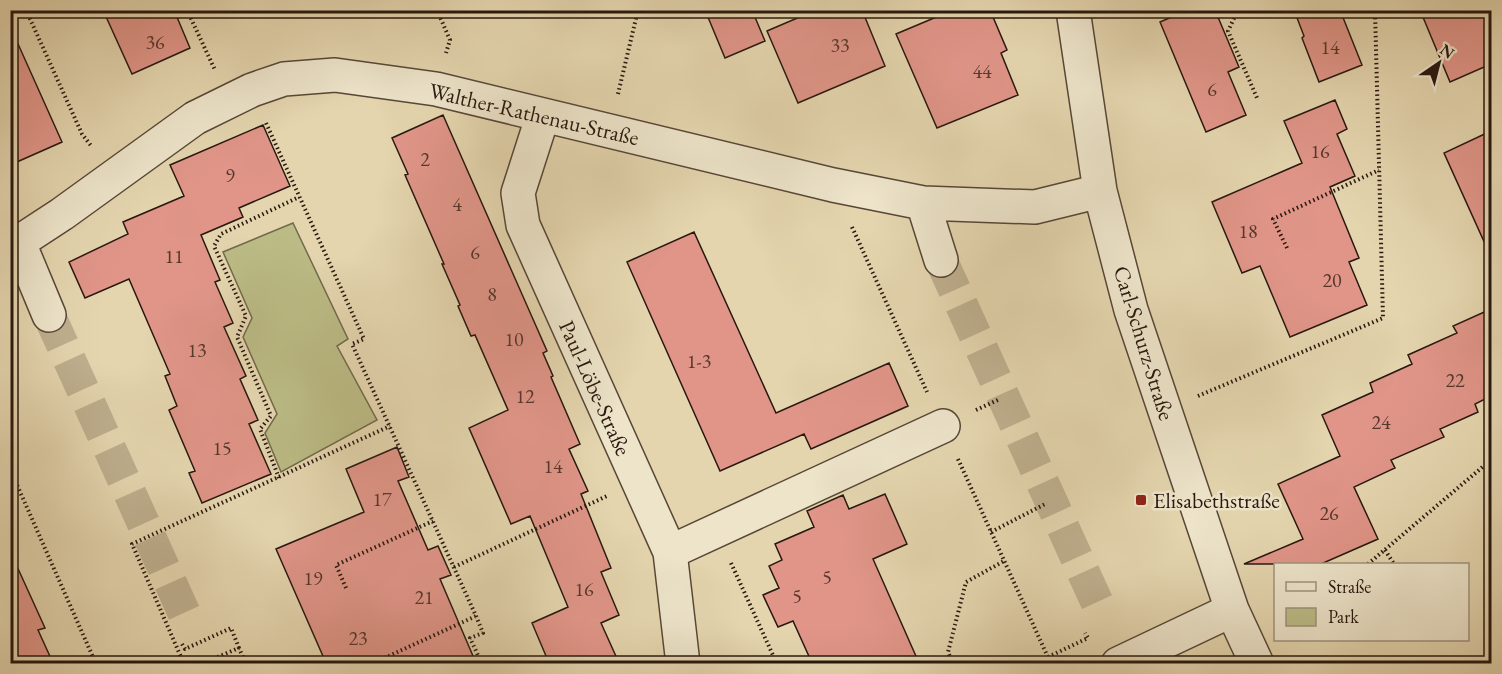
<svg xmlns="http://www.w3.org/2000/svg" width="1502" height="674" font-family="'EB Garamond',serif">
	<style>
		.green { fill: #bbbb85; stroke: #726a4a; stroke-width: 1.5 }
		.building { fill: #e09588; stroke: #28180f; stroke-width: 1.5 }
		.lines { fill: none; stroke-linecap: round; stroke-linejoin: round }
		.minor-tunnel { stroke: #beaf8e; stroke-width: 33; stroke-dasharray: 33 16; stroke-linecap: butt }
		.minor-casing { stroke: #574737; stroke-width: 36 }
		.path { stroke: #28180f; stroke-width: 4; stroke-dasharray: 1.5 3; stroke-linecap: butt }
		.minor { stroke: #ede4ca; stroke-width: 33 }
		.poi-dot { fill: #8f2418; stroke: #ede4ca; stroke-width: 2 }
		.labels { text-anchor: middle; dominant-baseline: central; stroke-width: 5; stroke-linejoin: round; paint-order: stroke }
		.number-label { font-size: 20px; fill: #56372d }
		.street-label { font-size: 22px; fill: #28180f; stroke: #ede4ca }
		.poi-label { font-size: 22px; fill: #28180f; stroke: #ede4ca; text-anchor: start }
	</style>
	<rect width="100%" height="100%" fill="#e4d5ae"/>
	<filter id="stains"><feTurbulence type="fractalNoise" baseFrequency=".00333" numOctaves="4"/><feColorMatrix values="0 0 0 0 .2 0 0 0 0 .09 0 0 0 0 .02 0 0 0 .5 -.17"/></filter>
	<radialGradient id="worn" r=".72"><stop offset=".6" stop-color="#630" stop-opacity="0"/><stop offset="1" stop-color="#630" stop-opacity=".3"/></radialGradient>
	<path class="green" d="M293,223L348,339L337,346L377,420L281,472L265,433L277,414L243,337L252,318L223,252Z"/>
	<path class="building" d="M103,10H174L190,48L132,74Z
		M705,10H752L765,41L725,58Z
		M816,10H862L885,66L798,103L767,31Z
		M953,10H990L1007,50L1001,53L1018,95L937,128L896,34Z
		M1188,10H1215L1239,67L1228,72L1246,115L1206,132L1160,22Z
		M1294,10H1340L1362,65L1319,82L1302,38L1304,36Z
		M1420,10H1491V64L1450,82Z
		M10,26L62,142L10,165Z
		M1335,100L1347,129L1337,134L1355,176L1330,187L1359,258L1349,262L1367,305L1290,337L1260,266L1242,273L1212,202L1302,163L1284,121Z
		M443,115L547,351L543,353L553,376L551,377L580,444L569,449L588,491L581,494L611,568L601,572L619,615L601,623L619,663H549L532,623L568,607L530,516L511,524L469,428L508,410L475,335L471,336L458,306L460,305L442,264H444L405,175L408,174L392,138Z
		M263,125L290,186L239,208L243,217L201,235L220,280L215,282L233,323L224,327L246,376L240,379L258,420L249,424L271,474L202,503L189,473L195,471L169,410L177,406L165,376L170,374L129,279L85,298L69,262L128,234L123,222L184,196L170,165Z
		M1491,131V257L1444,153Z
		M694,232L776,413L889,363L908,406L811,449L804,434L720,471L627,262Z
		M1491,309V396L1475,404L1478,412L1440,429L1444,437L1391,460L1395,468L1354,487L1378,539L1321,564H1244L1303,539L1278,484L1340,456L1322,415L1373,392L1370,383L1412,364L1408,355L1457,333L1453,326Z
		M397,447L409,477L398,481L428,550L438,546L451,575L440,579L476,663H326L276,549L364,512L346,469Z
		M885,494L907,544L873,559L919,663H812L793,621L778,627L763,595L779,588L769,566L782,560L775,544L814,527L807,511L843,495L849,509Z
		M10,551L45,628L38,630L53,663H10Z"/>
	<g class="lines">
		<path class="minor-tunnel" d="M941,260L1101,611
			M49,315L190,626"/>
		<defs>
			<path id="minor" d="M1073,10L1100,191L1131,310L1232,610L1257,664
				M543,115L518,193L523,225L670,552L683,664
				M923,203L941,260
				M19,243L49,315
				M10,248L62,214L195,118L252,90L284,79L335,75L436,89L833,185L923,203L1035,207L1100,191
				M670,552L943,426
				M1118,664L1232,610"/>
		</defs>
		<use href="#minor" class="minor-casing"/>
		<path class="path" d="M26,10L82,134L92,147
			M187,10L215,70
			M437,10L450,40L446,53
			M1238,10L1228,31L1257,98
			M618,94L638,10
			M266,123L364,339L352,344L476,616L483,633L470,638L482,664
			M852,227L927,392
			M1287,248L1273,219L1379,170
			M1198,396L1383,318L1375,10
			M976,410L1000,399
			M958,459L1051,664
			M10,469L96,664
			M279,478L260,429L271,416L237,337L246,316L214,246L221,234L299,197
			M991,532L1047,503
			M1385,550L1394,564
			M731,563L777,664
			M1368,564L1492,459
			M454,567L607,496
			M346,588L336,565L433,521
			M182,644L185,649L231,628L239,648
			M1048,657L1088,638L1085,633
			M184,664L132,544L390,426
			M201,664L239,648L246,664
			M381,664L380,660L476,616
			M761,664L775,657
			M953,664L948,652L966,582L1004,561"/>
		<use href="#minor" class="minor"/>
	</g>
	<rect class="poi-dot" x="1135" y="494" width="12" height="12" rx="3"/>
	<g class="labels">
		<g class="number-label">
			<text x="155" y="42">36</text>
			<text x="840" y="45">33</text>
			<text x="1330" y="47">14</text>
			<text x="982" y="71">44</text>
			<text x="1212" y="89">6</text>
			<text x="1320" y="151">16</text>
			<text x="425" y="159">2</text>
			<text x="230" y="175">9</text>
			<text x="457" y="204">4</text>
			<text x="1248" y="231">18</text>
			<text x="475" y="252">6</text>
			<text x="174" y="256">11</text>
			<text x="1332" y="280">20</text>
			<text x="492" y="294">8</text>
			<text x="514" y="339">10</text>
			<text x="197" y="350">13</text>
			<text x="699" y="361">1-3</text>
			<text x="1455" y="380">22</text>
			<text x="525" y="396">12</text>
			<text x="1381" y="422">24</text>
			<text x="222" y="448">15</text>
			<text x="553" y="466">14</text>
			<text x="382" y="499">17</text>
			<text x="1329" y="513">26</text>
			<text x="827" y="577">5</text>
			<text x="313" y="578">19</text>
			<text x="584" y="589">16</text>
			<text x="797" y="596">5</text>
			<text x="424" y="597">21</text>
			<text x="358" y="638">23</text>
		</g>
		<g class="street-label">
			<text transform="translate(534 114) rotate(13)">Walther-Rathenau-Straße</text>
			<text transform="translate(1144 343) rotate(73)">Carl-Schurz-Straße</text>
			<text transform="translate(595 388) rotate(66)">Paul-Löbe-Straße</text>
		</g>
		<g class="poi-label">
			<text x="1153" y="500">Elisabethstraße</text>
		</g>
	</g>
	<rect width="1502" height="674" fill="none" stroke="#e4d5ae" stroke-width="36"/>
	<rect x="12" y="12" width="1478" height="650" fill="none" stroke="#28180f" stroke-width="3"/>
	<rect x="18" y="18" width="1466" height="638" fill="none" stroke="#28180f" stroke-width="1.5"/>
	<rect x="1274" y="563" width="195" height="78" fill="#ede4ca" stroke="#9e927f" stroke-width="1.5"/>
	<rect x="1286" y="582" width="30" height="9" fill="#ede4ca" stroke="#9e927f" stroke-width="1.5"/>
	<text x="1328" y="593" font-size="18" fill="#28180f">Straße</text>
	<rect x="1286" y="608" width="30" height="18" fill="#bbbb85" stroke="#9e927f" stroke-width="1.5"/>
	<text x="1328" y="623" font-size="18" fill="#28180f">Park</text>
	<g transform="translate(1439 63) rotate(35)" stroke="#ede4ca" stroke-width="4.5" paint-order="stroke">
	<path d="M0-4.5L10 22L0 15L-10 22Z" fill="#28180f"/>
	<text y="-9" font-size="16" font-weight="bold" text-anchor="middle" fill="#28180f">N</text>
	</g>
	<rect width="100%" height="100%" filter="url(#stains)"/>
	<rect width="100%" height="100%" fill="url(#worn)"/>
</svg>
